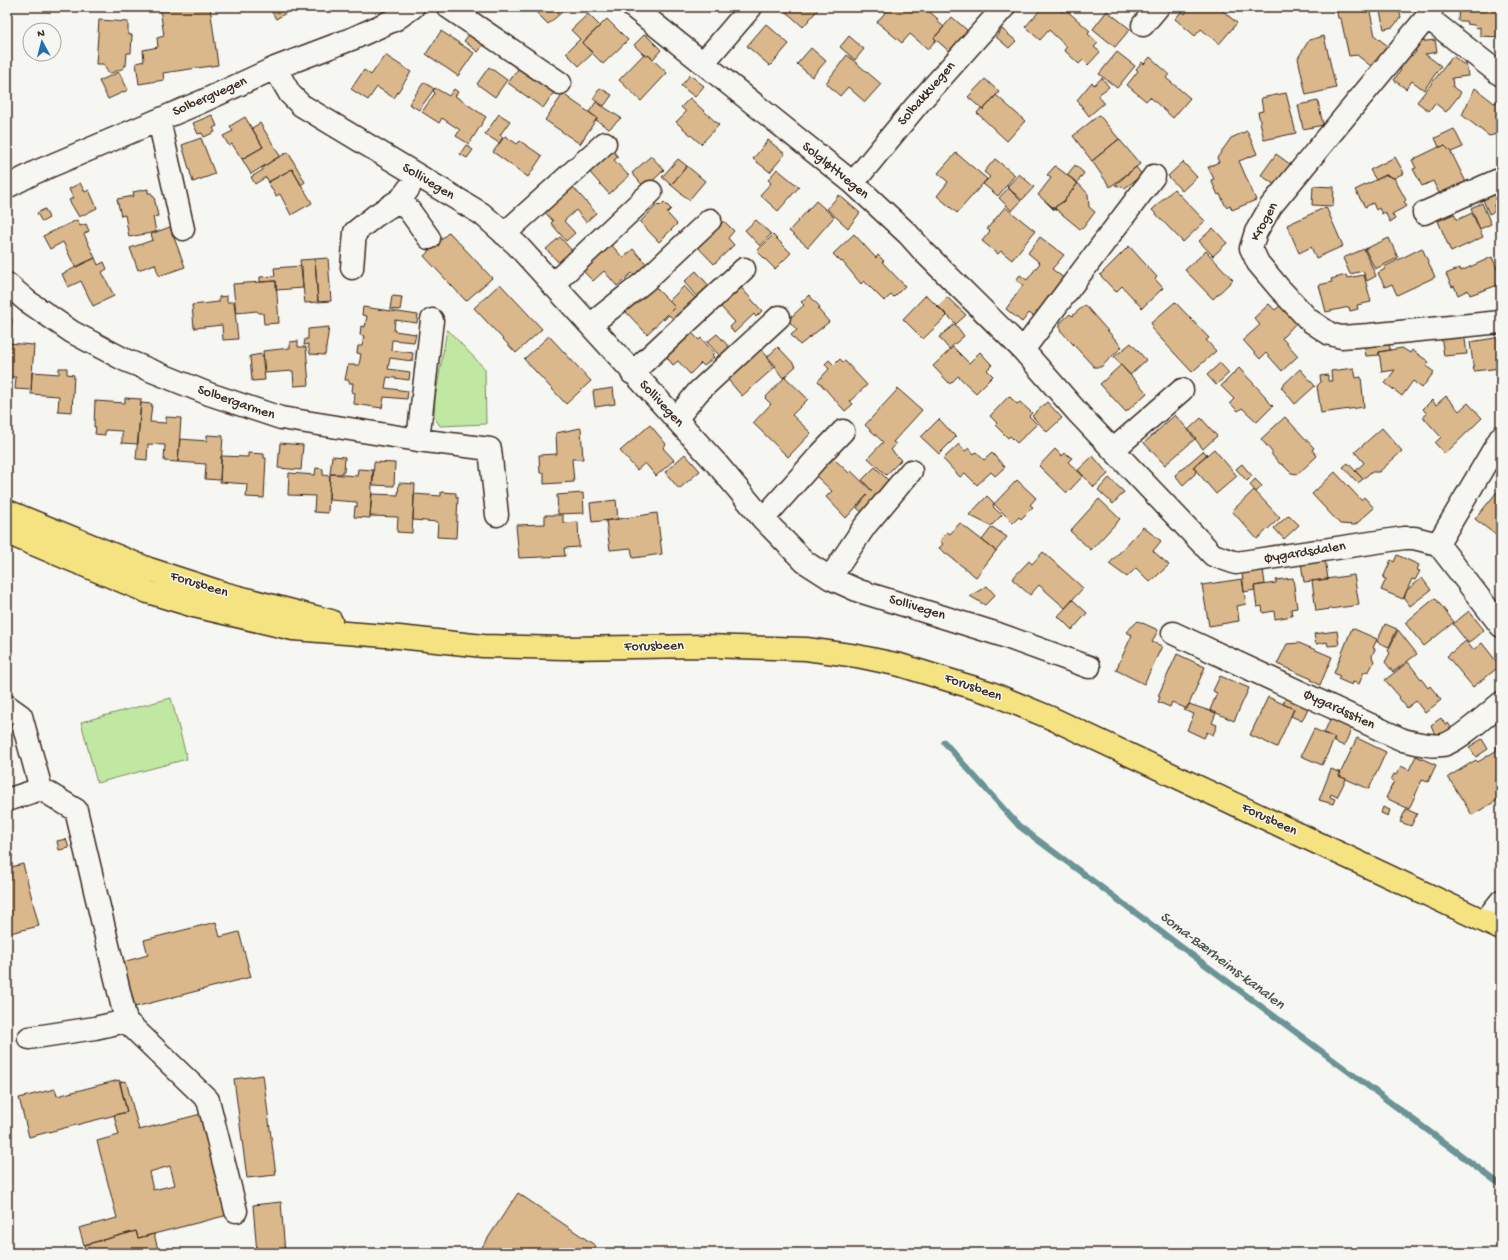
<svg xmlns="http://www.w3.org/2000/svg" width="1508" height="1260" font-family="'Gochi Hand',sans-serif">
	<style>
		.green { fill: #c0e8a3; stroke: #7e8960 }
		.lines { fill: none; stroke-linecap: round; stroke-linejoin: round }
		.stream { stroke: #6a9496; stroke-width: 6 }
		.building { fill: #dab88c; stroke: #3b2a1e; fill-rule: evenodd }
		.minor-casing { stroke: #3b2a1e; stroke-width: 25 }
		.major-casing { stroke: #3b2a1e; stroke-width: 25 }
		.minor { stroke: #f6f6f2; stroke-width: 22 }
		.major { stroke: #f5e382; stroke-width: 22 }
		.labels { text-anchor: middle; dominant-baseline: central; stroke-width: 3; stroke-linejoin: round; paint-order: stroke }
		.street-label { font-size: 14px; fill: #3b2a1e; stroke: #f6f6f2 }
		.water-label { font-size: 15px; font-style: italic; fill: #4f5650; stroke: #f6f6f2 }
	</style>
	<rect width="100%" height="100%" fill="#f6f6f2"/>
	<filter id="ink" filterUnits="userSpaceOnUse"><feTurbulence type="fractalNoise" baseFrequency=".025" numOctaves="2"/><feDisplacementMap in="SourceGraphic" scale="8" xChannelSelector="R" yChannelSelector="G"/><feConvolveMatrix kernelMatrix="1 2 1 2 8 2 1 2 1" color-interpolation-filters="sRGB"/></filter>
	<g filter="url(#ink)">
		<path class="green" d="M447,329L485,369L486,424L440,426L434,417L435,399Z
			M171,698L187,759L97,783L81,722Z"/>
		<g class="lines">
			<path class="stream" d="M944,742L1019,826L1501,1185"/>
		</g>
		<path class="building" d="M168,7H210L218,65L163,73L164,80L139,84L136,63L144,61L143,50L158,47L157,38L164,36L160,8Z
			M269,7H296L276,19Z
			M531,7H568L548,24Z
			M781,7H820L803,27Z
			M890,7H924L938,19L936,20L944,27L934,38L936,40L928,49L910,34L902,43L877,22Z
			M1043,7H1057L1062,12L1065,9L1090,31L1088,34L1098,43L1094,47L1100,52L1088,65L1083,60L1079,64L1064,50L1067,47L1049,30L1040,40L1025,27Z
			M1191,7H1218L1237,23L1219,44L1201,29L1195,36L1175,19L1182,11L1185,14Z
			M1336,7H1369L1375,36L1388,46L1372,67L1357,55L1349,56L1341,19L1338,18Z
			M1379,7H1398L1401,17L1393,27L1384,29Z
			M1459,7H1496L1501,12V37L1480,36V27L1477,28L1474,25L1467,24L1466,21H1458Z
			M1107,11L1130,29L1115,47L1093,29Z
			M588,14L600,26L582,43L593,53L579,66L566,53L580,39L571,30Z
			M952,17L968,31L950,52L934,38Z
			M607,19L628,40L603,64L582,43Z
			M99,20L128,22V35H132L131,53H127L126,66L124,65V68L109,74L103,64H96Z
			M766,24L789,44L770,66L747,46Z
			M1002,29L1016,41L1009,48L996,37Z
			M441,31L474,53L458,76L426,54Z
			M472,31L486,41L478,52L464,41Z
			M645,34L661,50L653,59L648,55L646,57L634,45Z
			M849,36L864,49L855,60L840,47Z
			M1324,36L1336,88L1306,95L1298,58L1309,40Z
			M1435,40L1437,52L1425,54L1441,66L1424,90L1412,81L1406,89L1394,80L1401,70L1397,67L1409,54L1412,56L1416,52L1415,46L1418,42Z
			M811,48L826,61L812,77L797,64Z
			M1117,52L1135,66L1117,88L1099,74Z
			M644,54L646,57L648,55L667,73L641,101L619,80Z
			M385,55L411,72L394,98L377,87L368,100L351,89L364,70L371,75Z
			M847,55L881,84L865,102L848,87L840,96L826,83Z
			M1453,56L1463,64L1466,63L1468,76L1452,78L1453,87L1461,93L1446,112L1435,103L1429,111L1417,102Z
			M1150,57L1169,74L1166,78L1190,98L1173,118L1150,97L1146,101L1127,85L1138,71L1136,69L1142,62L1144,64Z
			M521,65L557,88L543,108L508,83Z
			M489,67L507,80L495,97L477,84Z
			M119,72L128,90L108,99L99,81Z
			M690,75L704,86L695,97L681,86Z
			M1102,78L1109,87L1098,95L1104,103L1089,116L1077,100L1092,82L1094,85Z
			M985,79L999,92L983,110L968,97Z
			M424,82L434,89L419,110L409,104Z
			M435,88L449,96L454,89L458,92L455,96L486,117L469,144L456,136L460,130L442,118L439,123L422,112L435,93L433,91Z
			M600,88L612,95L604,106L593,99Z
			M1475,88L1494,103L1501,100V133L1489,136L1462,115Z
			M1286,93L1296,133L1264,140L1258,112L1263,111L1261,98Z
			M563,94L597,118L580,144L545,120Z
			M996,95L1025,121L1007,141L977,113L981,108L983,110Z
			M690,98L719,125L701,144L676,122L686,112L681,107Z
			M1318,101L1323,125L1303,129L1298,105Z
			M596,102L621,118L609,129L596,120L597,118L589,112Z
			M499,114L510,121L500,135L503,137L499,143L485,134Z
			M212,115L217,126L213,128L215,132L204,137L202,133L198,134L193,123Z
			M1099,115L1119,139L1092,161L1073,136Z
			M245,117L263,147L242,159L232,144L229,146L223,136L233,131L230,126Z
			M260,123L280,156L251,174L242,159L263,147L252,128Z
			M1454,129L1463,147L1451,152L1445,146L1439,147L1435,138Z
			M1247,131L1257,154L1239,161L1256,200L1232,210L1230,205L1226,207L1220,194L1218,195L1211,180L1214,179L1208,167L1219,162L1217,158L1231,138Z
			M505,136L517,144L520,141L542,156L528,177L493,152Z
			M201,138L215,174L193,182L182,145Z
			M1119,139L1140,164L1110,187L1092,161Z
			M768,140L785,154L770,172L753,159Z
			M466,145L473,150L467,158L460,154Z
			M1445,146L1451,152L1468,186L1440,195L1433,181L1422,186L1413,169L1416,168L1412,160L1439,147Z
			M605,150L609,154L613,151L618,157L614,160L629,176L609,194L585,167Z
			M288,152L305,182L301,185L292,169L269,182L266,177L255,184L251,177L263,170L262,168L272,161Z
			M956,153L987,179L957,213L937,196L948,182L938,173Z
			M1276,154L1294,167L1279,188L1261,175Z
			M651,156L664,170L645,188L632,173Z
			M1395,157L1404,173L1394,178L1386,175L1376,180L1370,170Z
			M678,159L687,166L671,185L662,177Z
			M995,159L1015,175L998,196L983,184L990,177L984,172Z
			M1183,162L1197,177L1182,191L1168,176Z
			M1075,165L1084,173L1077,183L1067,175Z
			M687,166L705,181L689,200L671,185Z
			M1055,166L1078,183L1064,201L1055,207L1056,210L1038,195L1051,178L1047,175Z
			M1136,167L1142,175L1125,188L1115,185Z
			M292,169L312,203L291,215L280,194L276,196L268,182Z
			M777,169L799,187L778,211L760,195L771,183L768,180Z
			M1019,174L1034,187L1022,200L1007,187Z
			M1386,175L1394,178L1406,200L1404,202L1407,206L1392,214L1395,219L1390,222L1385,212L1382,214L1379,208L1376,210L1373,203L1365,207L1355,190Z
			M80,183L85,192L89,190L97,208L79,217L69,200L73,198L69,189Z
			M1078,183L1088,194L1089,207L1095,212L1083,228L1080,229L1057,210H1054L1045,201L1056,210L1055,207L1064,201Z
			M1313,186L1334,187L1333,206L1312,205Z
			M1501,186V201L1494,205L1495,211L1489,214L1481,195Z
			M573,187L596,213L586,222L576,210L564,221L575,233L566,241L551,223L553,221L542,209L560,191L564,195Z
			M1008,188L1021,201L1012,211L999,198Z
			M148,189V193H151L154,197L158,216L153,217L156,232L129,237L125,215L121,216L117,199L134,196L133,192Z
			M1174,189L1205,221L1183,242L1152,210Z
			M839,195L860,213L848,228L827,209Z
			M816,201L834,217L808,247L789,231Z
			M1501,201V221L1494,205Z
			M664,202L671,209L667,213L677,224L659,242L640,222L658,204L660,206Z
			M1482,203L1491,224L1480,229L1471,208Z
			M1005,207L1035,231L1012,260L1001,251L998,254L982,241L990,231L987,229Z
			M1326,207L1343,246L1316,258L1311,247L1299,253L1287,225Z
			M45,209L49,218L42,222L37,213Z
			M1472,213L1483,237L1451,252L1438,221L1454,214L1457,220Z
			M77,220L80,226L86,224L89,231L84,234L95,258L75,267L63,242L50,249L43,236Z
			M756,220L771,234L760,246L745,230Z
			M724,221L734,231L728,238L734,245L714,264L693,242L718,227Z
			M170,227L185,267L159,276L155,264L138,270L130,248L153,240L151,234Z
			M1213,228L1227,243L1213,256L1199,241Z
			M449,232L492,278L466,301L424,256Z
			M854,234L876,258L878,255L884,261L882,262L905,286L894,297L891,295L884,301L864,281L861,284L842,261L841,262L833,254Z
			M773,235L791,253L775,269L757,251Z
			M560,237L574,253L561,265L546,249Z
			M1040,237L1064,255L1052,269L1065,279L1035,317L1029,313L1022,322L1006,309L1023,285L1016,280L1020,275L1027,280L1040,263L1028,253Z
			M1389,238L1398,258L1375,269L1365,249Z
			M608,241L623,258L633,249L650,268L637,279L632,273L617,286L604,271L593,281L579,267Z
			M1129,246L1157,277L1155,279L1163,288L1142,308L1122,286L1116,292L1100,275Z
			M1422,248L1435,277L1397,295L1392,284L1385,287L1378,273L1385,269L1384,267Z
			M1364,249L1376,276L1367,281L1363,271L1350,274L1343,258Z
			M1206,251L1233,280L1213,299L1185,270Z
			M1492,257L1501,278V284L1470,295L1468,290L1458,295L1454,286L1452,287L1446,274L1460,268L1461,271Z
			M95,258L98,265L104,262L107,269L102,272L114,296L93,306L81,281L68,287L62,274Z
			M328,258L331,301L318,302L315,259Z
			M315,259L318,302L305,303L300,260Z
			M302,266L303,288L276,290V281L260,282V277L275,276L274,268Z
			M696,271L710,287L698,298L684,282Z
			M1346,275L1347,278L1364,275L1371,302L1357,305L1358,309L1350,311L1349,307L1326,312L1319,285L1332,282L1331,279Z
			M276,281L279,323L264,324L263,313H259L257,311L236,313L233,284Z
			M737,283L762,311L756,317L754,314L734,333L730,327L735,322L720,306Z
			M500,284L542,329L516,353L474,308Z
			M652,284L675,307L647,334L625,311Z
			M684,286L699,302L677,323L669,315L664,320L663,319L675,307L669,301Z
			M809,295L820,307L818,309L829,322L800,345L791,335L797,330L788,320L804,305L801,302Z
			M926,295L947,316L923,339L903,319Z
			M227,296V302H234L238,339L223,340L222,325L194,328L192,305L219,302V297Z
			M392,296L402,297L400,310L390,309Z
			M947,297L966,315L956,324L938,306Z
			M1175,302L1209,338L1206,340L1216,351L1192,372L1151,328L1153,326L1151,323Z
			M1269,304L1275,310L1282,304L1298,321L1282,338L1298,356L1282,371L1266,353L1260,359L1243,340L1260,325L1254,318Z
			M1085,305L1122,347L1101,367H1094L1060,330V323L1070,314L1072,316Z
			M363,307L418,315L417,323L395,320L394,331L416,334L414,342L392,340L391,350L413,353L412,361L390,358L388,369L410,372L409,380L387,377L385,388L408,391L407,399L384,397L382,408L354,404L355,393L352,392L353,383H349V380H345L348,365H359L361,354L357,353L358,346H362L364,336L360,335L361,326L365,327L367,316L362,315Z
			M7,318L12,319L10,344L7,343Z
			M955,324L964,336L949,349L939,337Z
			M329,327L325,355L310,354L308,344L304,345L305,339H308V329Z
			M688,329L699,340L701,338L714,353L712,355L714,357L704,366L701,363L690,374L678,361L673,365L664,354Z
			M1464,332L1467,354L1444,356L1441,335Z
			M717,334L735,353L721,366L714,359L719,355L707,342Z
			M549,336L591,381L566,404L524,359Z
			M1501,337V368L1474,371L1470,342Z
			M1389,339L1390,350L1379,352V355L1366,356L1364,342Z
			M298,341V347H306L309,385L294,386L293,371L265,373L263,351L290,348V342Z
			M7,343L34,345L31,390L15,389L16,377H7Z
			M1131,343L1146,360L1130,375L1114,357Z
			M757,345L776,366L742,396L724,375Z
			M778,347L796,366L783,378L767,357Z
			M953,347L969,363L980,352L992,365L987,370L993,376L976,393L958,376L950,384L933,366Z
			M1402,348L1410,353L1412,350L1429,362L1426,366L1434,372L1422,388L1413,381L1402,396L1385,383L1395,370L1382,372L1379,352Z
			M262,354L265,380L252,381L250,356Z
			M840,359L843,362L845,361L867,385L850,401L853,404L845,411L818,381L829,369L825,364L829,360L834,365Z
			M1220,363L1229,373L1216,385L1207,375Z
			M1121,365L1147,393L1126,412L1100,384Z
			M59,368H67V374L74,375L72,412L58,411L59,396L31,394L32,372L59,374Z
			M1239,368L1266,397L1265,398L1273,406L1257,422L1242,408L1238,411L1230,403L1234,399L1221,386Z
			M1354,368L1356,378L1361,377L1364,407L1321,413L1317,386L1321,382L1320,376L1328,375V381H1332L1331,371Z
			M1300,369L1315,386L1295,404L1281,387Z
			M785,377L808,399L792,415L811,433L788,457L753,423L771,404L765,398Z
			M613,388L615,404L595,407L593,391Z
			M898,389L922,410L893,442L896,444L891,450L901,460L886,475L868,458L883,442L865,425Z
			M1009,396L1017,404L1020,402L1032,413L1029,416L1037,424L1017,443L1010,436L1008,438L995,425L997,423L990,416Z
			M1446,396L1459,411L1468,403L1482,418L1445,454L1435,443L1441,437L1423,417L1427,414L1423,409L1432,400L1436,405Z
			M125,398L141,399L138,444L122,443V431L105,430V435L95,434L96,427H94L95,401L125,403Z
			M1047,402L1062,418L1047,432L1032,416Z
			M141,403L152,404L150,422L166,423V417L181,418L178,462L164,461L165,445L148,444L147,460L136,459Z
			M1175,415L1196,438L1165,465L1144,443Z
			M1285,417L1314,448L1312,450L1317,456L1298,474L1291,473L1282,464H1280L1272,455V452L1261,439Z
			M1201,418L1217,436L1203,449L1188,430Z
			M939,419L956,437L939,454L921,437Z
			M650,425L666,444L663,448L674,460L656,476L645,463L637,470L620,451Z
			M581,428L583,459H572L574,482L544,484V473H540L539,455L557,454L556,433Z
			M1382,428L1402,451L1379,472H1371L1363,479L1355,471L1364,463L1355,452Z
			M207,435L223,436L220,480L205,479L206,464L178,462L180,439L207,441Z
			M280,443L303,445L301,470L278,468Z
			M959,444L965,451L969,448L974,454L976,452L984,460L992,453L1005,467L995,476L991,472L977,485L965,473L960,477L943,459Z
			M1055,449L1062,456L1065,453L1072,458L1068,462L1083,476L1067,493L1039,466Z
			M1214,449L1237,476L1216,494L1193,467Z
			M1203,451L1207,454L1193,467L1196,470L1195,474L1183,485L1175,475Z
			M248,453L264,454V458H266L264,498L246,497L247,484L220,482L221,456L248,457Z
			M685,454L700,471L679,489L665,472Z
			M332,456L345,457L344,472H342V474H330Z
			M1093,456L1108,474L1094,487L1078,470Z
			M833,458L849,473L851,471L872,491L862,480L875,467L890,482L863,513L857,508L867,495L846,518L826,497L832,491L816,476Z
			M374,462L395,463L394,486L373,485Z
			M1348,463L1363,479L1358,483L1343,467Z
			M1242,464L1252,476L1247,481L1236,469Z
			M316,468L323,469V475L330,476L328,513L314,512L315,496L288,495L289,473L315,475Z
			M358,469L373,470L370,518L354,517L355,506L357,507V502L329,500L330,474L357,476Z
			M1335,472L1361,500L1364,497L1374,508L1355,525L1340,524L1312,494Z
			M1109,478L1124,492L1113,504L1098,490Z
			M1255,479L1262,486L1256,492L1250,485Z
			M1017,480L1036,498L1030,505L1033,507L1021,519L1019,517L1013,523L994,504Z
			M399,483L415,484L412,533L397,532L398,517L370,516L372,494L398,495Z
			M1501,487V539L1475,519Z
			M1254,490L1280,518L1257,539L1232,511Z
			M441,492L456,493V497H458L456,538L437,537L438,522L413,520L414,494L441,496Z
			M583,493L584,513L558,514L557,495Z
			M987,496L994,503L993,505L994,508L1002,515L991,526L969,515Z
			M1099,499L1120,519L1091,550L1070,531Z
			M616,500L618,519L592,522L590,503Z
			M657,513L662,554L633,558L631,548L610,550L606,521Z
			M545,515H563V523L578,522L579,547L564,548L565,556L519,558L516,525L545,524Z
			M1289,515L1299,525L1284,539L1274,528Z
			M960,523L996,551L976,577L939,548L943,544L940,541L947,532L950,534Z
			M992,527L1007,537L996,551L982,540Z
			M1143,527L1161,541L1153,551L1169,565L1150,582L1136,568L1127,577L1109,564Z
			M1043,552L1083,588L1065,608L1039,585L1030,595L1012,579L1029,561L1032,564Z
			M1397,555L1419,565L1417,570L1420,571L1415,580L1412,579L1403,599L1381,590L1386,579L1383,578L1391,560L1394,562Z
			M1325,559L1328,579L1304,582L1301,563Z
			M1263,569L1265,584L1254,586L1255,590L1244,592L1242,572Z
			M1354,575L1359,605L1316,611L1312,581Z
			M1293,578L1297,608L1291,609L1292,616L1275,619L1274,611L1263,613L1262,606L1257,607L1254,586L1276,583V580Z
			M1422,578L1431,590L1410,606L1404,598L1407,590Z
			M1242,579L1246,604L1237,606L1239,621L1209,626L1202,585Z
			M987,586L995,595L985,605L970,596Z
			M1435,598L1454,622L1424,646L1405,623Z
			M1073,600L1087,613L1072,630L1058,616Z
			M1469,611L1484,630L1468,643L1453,624Z
			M1138,621L1158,630L1152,642L1162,646L1144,684L1116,670L1132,635L1126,632Z
			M1385,624L1397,629L1389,647L1377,642Z
			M1352,628L1377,639L1373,648L1375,649L1372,656L1374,662L1369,671L1364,672L1359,684L1353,682L1352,685L1338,679L1340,676L1334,673Z
			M1398,630L1417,654L1393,672L1385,662L1390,653L1388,651Z
			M1337,631L1339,645L1328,646L1327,642L1316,644L1314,634Z
			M1466,641L1473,650L1482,643L1500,666L1473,687L1447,656Z
			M1299,643L1332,657L1320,685L1311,680L1312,679L1277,664L1287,644Z
			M1177,654L1205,667L1187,709L1172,702L1170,707L1158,702L1160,697L1158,696Z
			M1408,662L1428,688L1430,686L1441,700L1425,713L1416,701L1407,708L1399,698L1400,697L1385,680Z
			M1220,676L1249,688L1234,721L1210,710L1217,693L1213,691Z
			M1287,694L1310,704L1302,721L1291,716L1294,709L1283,704Z
			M1268,697L1294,709L1277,747L1250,735Z
			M1189,704L1216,713L1212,723L1217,725L1213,735L1207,732L1204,738L1187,730L1194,714L1184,710Z
			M1332,715L1353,725L1344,746L1333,741L1335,738L1324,733Z
			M1441,718L1446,726L1448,723L1453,730L1436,737L1431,725Z
			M1314,729L1335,738L1322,765L1301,756Z
			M1357,738L1386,752L1369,789L1339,776Z
			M1482,739L1488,749L1476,757L1469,747Z
			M1501,744V786L1496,790L1501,798L1472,815L1448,777L1476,760L1478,762L1497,750L1496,747Z
			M1416,756L1436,765L1428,782L1422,780L1409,809L1386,798L1394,781L1391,780L1394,774L1396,775L1401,766L1409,770Z
			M1331,769L1341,773L1339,776L1346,779L1337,797L1331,794L1330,797L1335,799L1333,804L1319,800Z
			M1383,807L1390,810L1388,816L1381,813Z
			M1406,809L1417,814L1411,826L1400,822Z
			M66,839L69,848L59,850L57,841Z
			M23,864L39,926L10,933L7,920V868Z
			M216,922L220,937L239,932L251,977L135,1007L123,962L148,955L144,940Z
			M263,1075L276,1175L247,1178L234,1079Z
			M119,1080L127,1112L29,1137L19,1098L55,1089L57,1096Z
			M126,1081L139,1130L201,1114L228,1215L138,1238L136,1231L84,1245L79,1228L117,1218L97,1141L119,1135L114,1115L127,1112L120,1082ZM170,1166L175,1185L153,1190L149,1172Z
			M518,1193L596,1246L591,1253H478Z
			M281,1202L285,1253H257L253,1205Z
			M136,1231L138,1238L154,1234L159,1253H86L84,1245Z"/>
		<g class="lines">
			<defs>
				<path id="minor" d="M448,7L560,83
					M633,7L853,183L908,234L925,253L1023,350L1079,414L1213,555L1236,563L1404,538H1414L1438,544L1501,626
					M1433,7L1427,17L1271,206L1256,232L1251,248L1258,263L1279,288L1309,320L1330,334L1341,337L1369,335L1501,322
					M1427,17L1501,75
					M1143,25L1158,7
					M703,63L751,7
					M275,68L290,94L301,105L482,214L517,245L717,464L763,519L805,562L830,578L859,591L998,634L1089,667
					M159,120L183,229
					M853,183L916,106L1004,7
					M7,187L36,172L201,102L275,68L354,38L396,19L413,7
					M409,188L401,199L429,238
					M1424,213L1501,179
					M504,234L605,143
					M352,268L355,232L375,216L401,199
					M7,284L27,301L72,332L125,360L209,394L281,418L418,440L490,449L497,515
					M552,285L651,192
					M590,325L644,282L710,220
					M1023,350L1154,176
					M632,373L744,269
					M676,419L698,392L779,317
					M418,440L432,320
					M1113,450L1182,390
					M763,519L818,457L843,431
					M1438,544L1501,437
					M830,578L865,526L911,471
					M1173,633L1403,740C1416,743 1430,747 1443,745C1457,742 1489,713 1501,703
					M7,706L21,716L41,789L76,810L126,1021L95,1028L29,1038
					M7,800L41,789
					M1485,921L1501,901
					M126,1021L208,1100L236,1211"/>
				<path id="major" d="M7,511L149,569L223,593L331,621
					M7,533L148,592L194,606L293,629L399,637L483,646L565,648L706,646L806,649L857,656L900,665L991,693L1051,718L1501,929"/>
			</defs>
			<use href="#minor" class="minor-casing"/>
			<use href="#major" class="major-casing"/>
			<use href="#minor" class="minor"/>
			<use href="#major" class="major"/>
		</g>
	</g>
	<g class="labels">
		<g class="street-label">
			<text transform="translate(927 94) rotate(-49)">Solbakkvegen</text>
			<text transform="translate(210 97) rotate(-24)">Solbergvegen</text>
			<text transform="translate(835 171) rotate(39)">Solgløttvegen</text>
			<text transform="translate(428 182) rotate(31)">Sollivegen</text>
			<text transform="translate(1265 222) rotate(-61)">Krogen</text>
			<text transform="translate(236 403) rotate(19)">Solbergarmen</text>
			<text transform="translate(661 404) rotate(47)">Sollivegen</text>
			<text transform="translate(1305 553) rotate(-9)">Øygardsdalen</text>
			<text transform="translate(199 585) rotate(17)">Forusbeen</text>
			<text transform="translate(917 608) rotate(17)">Sollivegen</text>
			<text transform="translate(654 647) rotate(-1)">Forusbeen</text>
			<text transform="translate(973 688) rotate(19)">Forusbeen</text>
			<text transform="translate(1339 710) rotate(25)">Øygardsstien</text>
			<text transform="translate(1269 820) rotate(25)">Forusbeen</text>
		</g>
		<g class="water-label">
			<text transform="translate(1222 961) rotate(37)">Soma-Bærheims-kanalen</text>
		</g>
	</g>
	<rect width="1508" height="1260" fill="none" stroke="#f6f6f2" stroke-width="24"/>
	<rect x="12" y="12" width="1484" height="1236" fill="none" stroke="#3b2a1e" stroke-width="1.5" filter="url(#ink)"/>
	<g transform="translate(42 42) rotate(353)"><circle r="19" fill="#f6f6f2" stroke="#aba49d"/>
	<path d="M0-3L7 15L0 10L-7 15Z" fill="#1f6fb2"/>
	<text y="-6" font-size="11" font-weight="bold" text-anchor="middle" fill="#3b2a1e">N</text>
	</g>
</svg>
